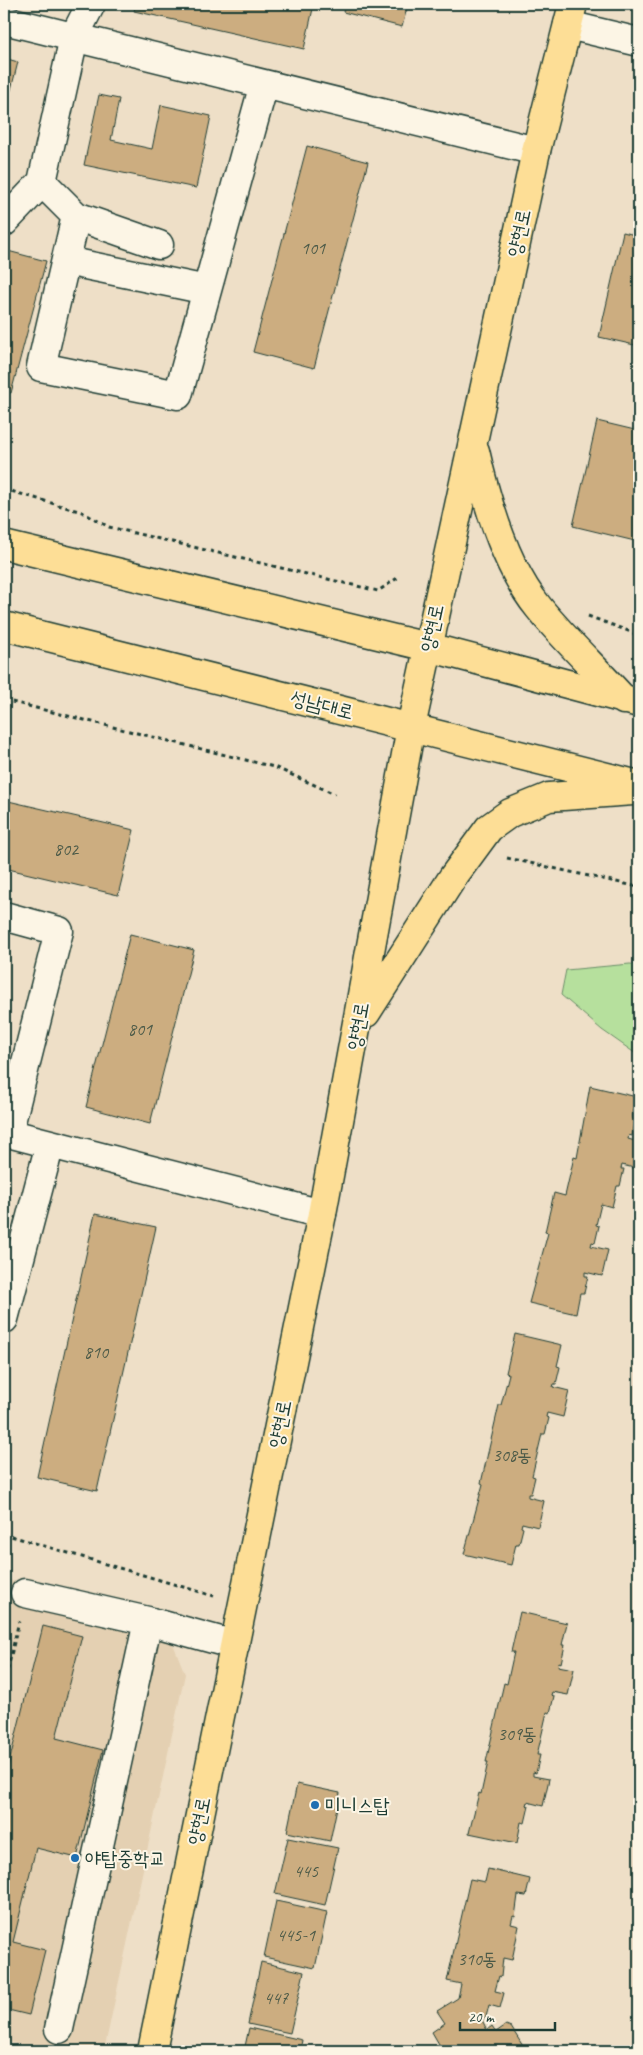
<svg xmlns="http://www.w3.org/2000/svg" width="643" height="2055" font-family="Caveat,'Poor Story',sans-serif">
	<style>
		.built { fill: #e4d0b2 }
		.green { fill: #b6e09d; stroke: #6a8e68 }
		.building { fill: #ccad80; stroke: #1f3d34 }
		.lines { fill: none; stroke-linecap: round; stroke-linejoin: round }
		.minor-casing { stroke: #1f3d34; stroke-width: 31 }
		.major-casing { stroke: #1f3d34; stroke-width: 31 }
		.path { stroke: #1f3d34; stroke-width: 3; stroke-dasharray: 4 4; stroke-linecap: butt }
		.minor { stroke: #fcf5e5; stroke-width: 28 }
		.major { stroke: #fdde96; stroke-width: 28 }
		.poi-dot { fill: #1f6fb2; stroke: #fcf5e5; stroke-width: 2 }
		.labels { text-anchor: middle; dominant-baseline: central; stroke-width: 4; stroke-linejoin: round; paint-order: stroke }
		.number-label { font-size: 18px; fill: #4a5947 }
		.street-label { font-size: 20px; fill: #1f3d34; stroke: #fcf5e5 }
		.poi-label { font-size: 20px; fill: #1f3d34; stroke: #fcf5e5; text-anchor: start }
	</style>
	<rect width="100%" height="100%" fill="#eedfc7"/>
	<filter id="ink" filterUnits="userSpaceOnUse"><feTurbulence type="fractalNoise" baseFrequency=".02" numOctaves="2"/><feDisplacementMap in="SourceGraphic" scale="10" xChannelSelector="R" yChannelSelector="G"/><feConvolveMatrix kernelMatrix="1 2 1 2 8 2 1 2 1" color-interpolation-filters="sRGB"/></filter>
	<g filter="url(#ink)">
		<path class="built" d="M4,1578L172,1641L185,1674L104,2051H45L4,2041Z"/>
		<path class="green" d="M630,964L639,965V1056L602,1030L561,995L566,970Z"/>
		<path class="building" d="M136,4H314L304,49L134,11Z
			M345,4H408L402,27L343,12Z
			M4,58L18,62L4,117Z
			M99,95L119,99L111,140L152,149L161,105L211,116L196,188L84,165Z
			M307,146L368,162L314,368L253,352Z
			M623,232L639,236V346L599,337Z
			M4,250L46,261L11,393L4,392Z
			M597,421L639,431V542L573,526Z
			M4,800L134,830L118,895L4,868Z
			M130,934L194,950L150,1124L86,1107Z
			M590,1086L637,1097L632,1118L636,1119L632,1136L629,1135L628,1139L639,1142V1165L638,1169L622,1165L621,1169H624L620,1186H617L612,1207L601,1204L596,1225L599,1226L595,1243L592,1242L591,1246L608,1250L602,1276L585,1272V1276H588L584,1293H580L576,1314L529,1303L548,1233L545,1232L554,1193L565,1196L574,1157L577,1158Z
			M95,1214L156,1227L97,1491L37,1477Z
			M515,1334L562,1345L557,1366L560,1367L556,1384H554L553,1387L569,1391L563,1417L547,1413L546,1417L549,1418L545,1434H542L532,1476L535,1477L531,1494H528V1497L544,1501L538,1527L522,1523L521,1527L523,1528L519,1544H516L511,1565L464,1554L483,1484L481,1483L499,1405H501L509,1374L506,1373Z
			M520,1612L567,1623L562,1645H565L561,1663L559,1662L558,1666L574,1669L568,1695L552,1692L551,1695L554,1696L550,1713L547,1712L537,1755H540L536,1773L533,1772V1776L549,1779L543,1806L527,1802L526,1805L529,1806L525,1823L521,1822L517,1843L469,1833L479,1793L481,1794L488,1762H486L504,1683L507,1684L514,1652H511Z
			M43,1626L82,1636L56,1738L103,1750L77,1858L36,1848L13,1942L45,1950L29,2015L4,2009V1783Z
			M297,1784L340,1793L330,1841L287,1832Z
			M288,1838L338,1848L325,1905L275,1894Z
			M488,1869L530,1879L526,1896L518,1895L515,1917L513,1916L511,1924L519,1926L512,1960L503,1958L501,1977L499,1976L495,1991L504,1993L500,2008L489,2005L486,2017L482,2020L487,2030L492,2026L496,2032L506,2025L511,2027L526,2051H443L432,2032L445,2023L437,2011L458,1998L461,1984L447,1981L470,1879L485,1882Z
			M276,1901L327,1912L315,1968L264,1957Z
			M261,1962L304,1972L290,2033L248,2024Z
			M249,2028L302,2040L300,2051H244Z"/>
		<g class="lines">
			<defs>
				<path id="minor" d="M4,20L536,151
					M568,25L639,42
					M42,182L76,216L41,367L178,395L264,84
					M76,216L159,245
					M4,222L42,182L74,37L91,4
					M66,261L207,290
					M4,916L59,931L8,1134
					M4,1132L322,1214
					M4,1319L50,1144
					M25,1593L148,1621L235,1645
					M59,2029L148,1621"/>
				<path id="major" d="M475,451C486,500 506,568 539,608C565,640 596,669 624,700
					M4,545L428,647L639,703
					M4,626L639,785
					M366,1013L453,877L489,828L510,813L549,797L633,791
					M152,2051L322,1214L411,727L536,151L573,4"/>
			</defs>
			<use href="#minor" class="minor-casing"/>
			<use href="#major" class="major-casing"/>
			<path class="path" d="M4,489L82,512L109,527L378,591L399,577
				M588,616L639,635
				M4,700L274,767L335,794
				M507,858L639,887
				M4,1534L214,1596
				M4,1685L19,1621"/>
			<use href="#minor" class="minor"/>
			<use href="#major" class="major"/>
		</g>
	</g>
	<g class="poi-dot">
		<circle cx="315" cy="1805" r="5"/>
		<circle cx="75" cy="1858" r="5"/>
	</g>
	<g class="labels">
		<g class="number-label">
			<text x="313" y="248">101</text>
			<text x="66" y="849">802</text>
			<text x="140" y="1029">801</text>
			<text x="96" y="1352">810</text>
			<text x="512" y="1455">308동</text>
			<text x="517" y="1734">309동</text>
			<text x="306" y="1871">445</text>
			<text x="296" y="1935">445-1</text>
			<text x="477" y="1959">310동</text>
			<text x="276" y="1998">447</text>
		</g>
		<g class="street-label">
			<text transform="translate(519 233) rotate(-78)">양현로</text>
			<text transform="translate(432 628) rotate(-78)">양현로</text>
			<text transform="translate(322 705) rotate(14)">성남대로</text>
			<text transform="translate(358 1026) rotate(-80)">양현로</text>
			<text transform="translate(280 1424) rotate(-79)">양현로</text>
			<text transform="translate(199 1821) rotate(-79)">양현로</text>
		</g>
		<g class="poi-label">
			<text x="325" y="1805">미니스탑</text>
			<text x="85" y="1858">야탑중학교</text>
		</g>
	</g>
	<rect width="643" height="2055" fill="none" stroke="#fcf5e5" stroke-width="20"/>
	<rect x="10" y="10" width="623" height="2035" fill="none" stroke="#1f3d34" stroke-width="2" filter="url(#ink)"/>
	<path d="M460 2022v8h95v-8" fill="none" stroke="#1f3d34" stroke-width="2.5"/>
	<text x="468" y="2022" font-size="15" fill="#1f3d34" stroke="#fcf5e5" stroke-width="4" paint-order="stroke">20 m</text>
</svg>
